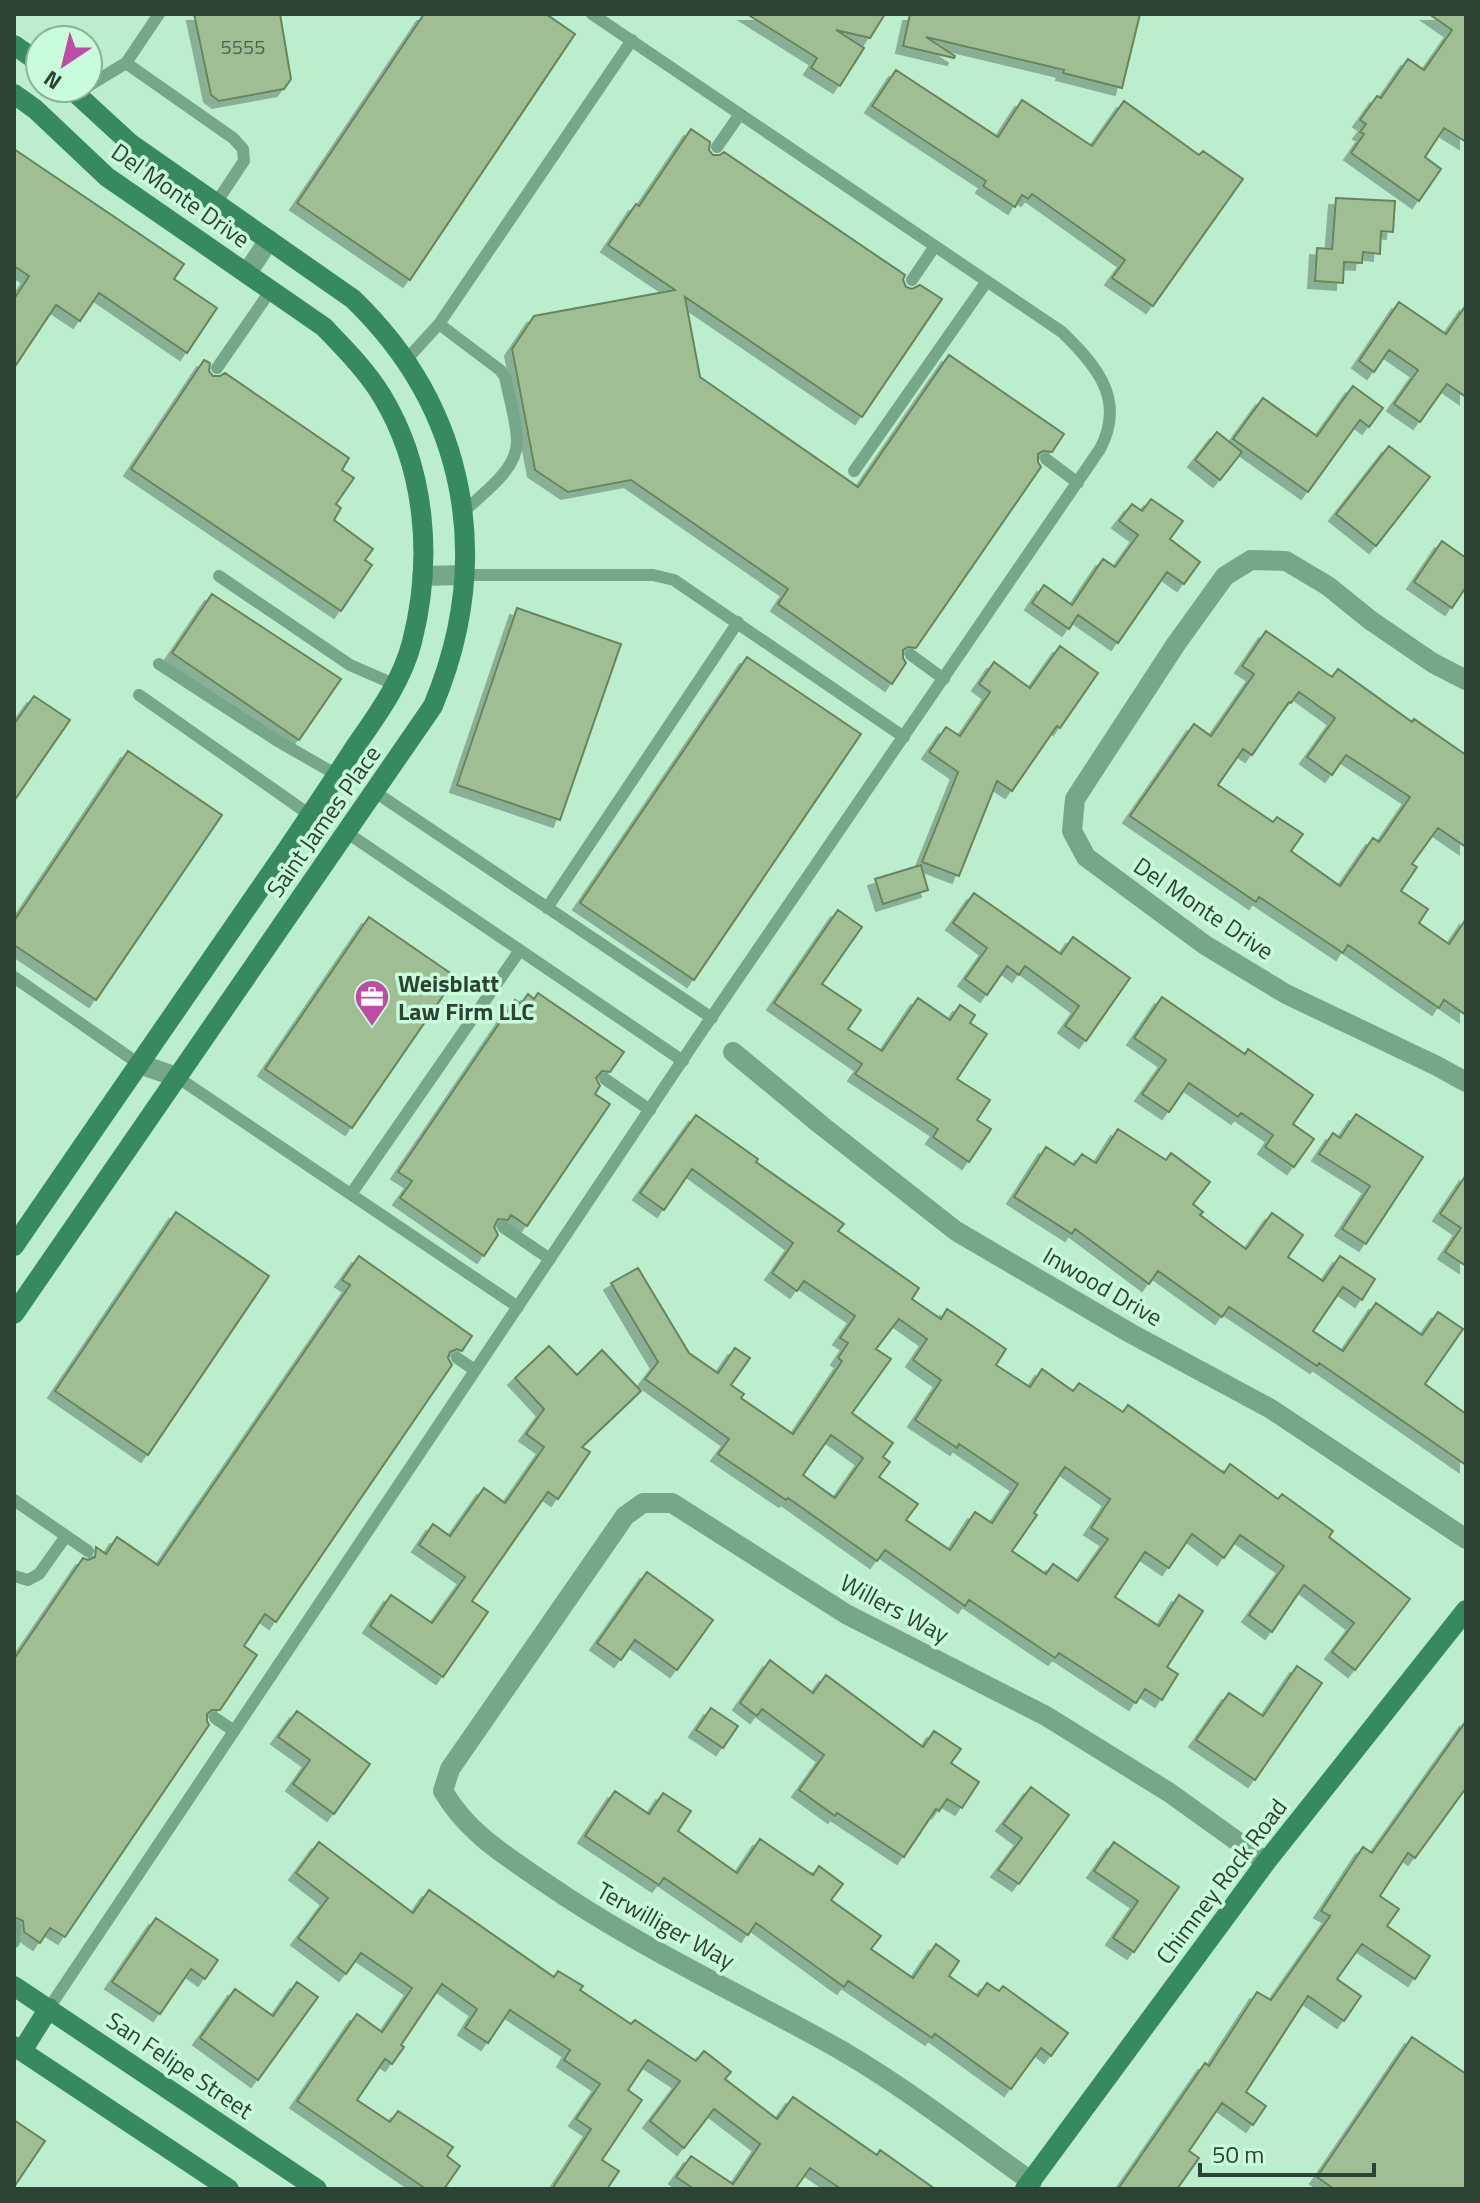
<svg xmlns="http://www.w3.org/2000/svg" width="1480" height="2203" font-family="'Titillium Web',sans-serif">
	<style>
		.building { fill: #9fbe93; stroke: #67845c; stroke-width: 2; fill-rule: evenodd; filter: url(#shadow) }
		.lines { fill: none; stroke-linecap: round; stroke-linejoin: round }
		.lane { stroke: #75a788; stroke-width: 12 }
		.street { stroke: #75a788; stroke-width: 20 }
		.secondary { stroke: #378a5e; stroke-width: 20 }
		.labels { text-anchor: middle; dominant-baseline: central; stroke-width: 7; stroke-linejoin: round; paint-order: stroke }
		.number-label { font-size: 20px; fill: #4a604c }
		.street-label { font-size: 24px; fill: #2d4135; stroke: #c9fcdb }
		.poi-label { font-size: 24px; font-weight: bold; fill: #2d4135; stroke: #c9fcdb; text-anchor: start }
	</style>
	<defs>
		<filter id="shadow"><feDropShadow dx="-7" dy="7" stdDeviation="0" flood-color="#0004"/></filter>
	</defs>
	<rect width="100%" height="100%" fill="#bceece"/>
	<path class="building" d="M194,14H280L291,79L284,89L219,101L211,95Z
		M424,14H546L575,34L410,280L297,203Z
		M747,14H885L870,38L836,30L864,48L840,86L811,68L817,58Z
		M910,14H1140L1122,88L1063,73L1064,70L926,37L955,56L954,58L903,46Z
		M1429,14H1466V142L1444,128L1425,157L1441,169L1419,201L1351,153L1364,134L1360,132L1366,124L1360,120L1377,96L1381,98L1408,59L1424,70L1452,30Z
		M896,70L998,137L1022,100L1092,146L1124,101L1199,155L1203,151L1243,179L1153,306L1112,278L1125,260L1032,194L1028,199L1022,195L1015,207L983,186L986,181L872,106Z
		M691,129L710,142L709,150L713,155H720L724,152L905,275L903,280L906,287L912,289L920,285L942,299L862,417L685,297L700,377L858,487L949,355L1064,434L1052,452L1043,451L1038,454V462L1041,467L916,648L908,647L903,650V658L906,663L892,684L778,604L788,589L631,480L568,492L535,470L512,349L534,316L675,290L608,245L636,204L639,206Z
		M14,149L184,264L174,279L217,308L187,353L99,293L80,321L56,305L14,368V299L29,276L14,266Z
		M1336,198L1395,201L1393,232L1381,231L1380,254L1363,252L1362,263L1344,262L1343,283L1315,281L1317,248L1332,249Z
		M1399,302L1446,334L1466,305V397L1447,384L1420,422L1394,404L1418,370L1389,350L1374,372L1359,361Z
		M204,360L210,363L209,371L213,376H220L225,373L349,458L342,470L354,478L336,504L341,508L334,520L373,549L365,560L372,565L341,611L131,469Z
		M1353,386L1383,408L1369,427L1360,420L1308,492L1233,439L1263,398L1317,436Z
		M1217,432L1242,452L1220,480L1195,460Z
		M1389,446L1430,477L1376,546L1336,514Z
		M1151,499L1183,521L1170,539L1200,562L1184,584L1167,572L1118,643L1078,615L1069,629L1032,603L1044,585L1072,605L1103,559L1115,567L1138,535L1119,521L1132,504L1142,511Z
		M1442,541L1466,558V587L1452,608L1414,582Z
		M212,594L341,679L299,740L172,653Z
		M517,608L621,644L560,820L457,785Z
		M1266,631L1332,677L1338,669L1412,722L1414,719L1466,755V847L1438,828L1412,864L1417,867L1401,891L1428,909L1419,923L1449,944L1466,919V1015L1444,1000L1439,1008L1348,945L1343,953L1259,897L1256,902L1130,816L1194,724L1211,736L1254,674L1242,666ZM1299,692L1335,718L1307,757L1332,775L1346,755L1410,797L1379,842L1373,838L1340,886L1291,851L1303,834L1277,817L1273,822L1218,785L1243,749L1252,755L1289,702L1291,703Z
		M1060,646L1098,673L1060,728L1057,726L1012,791L997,781L959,876L922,862L958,772L929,752L946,727L960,736L990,692L979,684L994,662L1030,688Z
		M747,657L861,734L694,980L580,903Z
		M34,696L70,720L14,801V724Z
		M128,751L222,815L96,1000L14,945V921Z
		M921,865L928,890L883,904L875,879Z
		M974,893L1061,954L1073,937L1130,978L1086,1041L1065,1026L1079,1006L1025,966L1019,975L1007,966L987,995L965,979L987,948L953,923Z
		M838,910L862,927L822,984L861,1010L848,1029L882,1051L918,998L950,1020L960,1005L975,1015L970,1023L987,1034L957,1079L990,1100L977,1120L991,1129L969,1162L933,1137L938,1129L855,1074L862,1064L774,1003Z
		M369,917L456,977L352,1128L265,1069Z
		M538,993L624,1052L610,1072L602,1071L596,1078L600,1086L595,1094L610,1104L527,1226L511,1215L508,1220L498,1219L494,1227L498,1235L484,1256L400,1198L412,1181L398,1172L515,1000L521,1004L528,994L534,999Z
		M1162,997L1245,1054L1248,1049L1313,1095L1293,1124L1314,1139L1294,1167L1265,1147L1273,1135L1241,1113L1238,1117L1189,1083L1169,1112L1142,1094L1166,1060L1134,1038Z
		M1356,1114L1423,1157L1366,1244L1342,1229L1370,1186L1319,1154L1333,1133L1340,1138Z
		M696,1115L758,1159L756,1162L844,1224L838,1231L919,1288L912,1299L941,1319L947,1309L1006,1349L996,1365L1030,1387L1042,1369L1073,1391L1079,1383L1123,1412L1128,1405L1224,1473L1230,1464L1278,1499L1282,1494L1333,1531L1329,1537L1410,1599L1355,1670L1332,1652L1354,1623L1304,1585L1272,1632L1249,1615L1284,1566L1240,1535L1224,1558L1192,1534L1169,1568L1145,1552L1115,1597L1159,1626L1179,1595L1203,1611L1167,1667L1178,1674L1162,1700L1145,1689L1136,1703L1059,1653L1055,1658L969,1600L965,1606L885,1550L877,1561L788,1498L786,1500L718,1454L729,1439L645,1379L658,1362L611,1283L638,1268L689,1353L718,1373L735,1348L750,1358L731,1385L744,1394L741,1398L793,1434L842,1361L838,1358L848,1343L840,1338L855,1316L804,1281L797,1291L772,1273L793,1243L692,1169L664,1210L640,1193ZM899,1319L927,1339L913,1360L941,1380L915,1420L957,1448L959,1444L1018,1484L992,1523L975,1512L950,1550L906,1520L918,1504L879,1477L890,1462L883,1457L893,1443L852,1413L891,1359L876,1349ZM831,1435L863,1458L835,1498L803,1475ZM1065,1467L1110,1499L1091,1528L1108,1539L1078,1581L1053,1564L1046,1574L1012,1551L1037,1515L1034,1513Z
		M1118,1129L1166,1160L1171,1153L1210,1182L1193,1204L1203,1212L1200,1215L1246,1249L1272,1213L1303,1235L1288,1257L1323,1281L1340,1256L1375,1279L1362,1300L1343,1287L1313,1331L1343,1351L1376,1303L1422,1335L1438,1312L1463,1329L1425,1384L1466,1414V1465L1319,1363L1317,1366L1229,1307L1222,1317L1158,1271L1149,1284L1075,1229L1072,1234L1014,1197L1046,1147L1074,1165L1082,1154L1096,1163Z
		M1466,1175V1266L1445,1252L1461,1228L1440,1214Z
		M176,1212L269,1276L148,1455L55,1391Z
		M359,1256L472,1336L462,1351L457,1349L450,1352L448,1358L452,1365L276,1622L265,1614L244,1646L257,1655L220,1710H212L207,1714V1721L209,1725L65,1937L50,1928L40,1943L24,1932L23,1921L14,1917V1659L83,1558L88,1560L95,1557L96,1547L106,1554L117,1537L158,1565L350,1285L342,1280Z
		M549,1346L577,1375L602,1350L641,1391L582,1447L590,1452L558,1499L548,1492L472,1601L488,1612L443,1677L370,1626L391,1595L432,1623L465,1577L419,1545L433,1524L450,1536L484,1488L505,1503L544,1447L526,1434L544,1409L515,1378Z
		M647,1572L713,1620L677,1670L635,1640L621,1660L597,1643Z
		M770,1660L813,1693L826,1675L923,1747L934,1731L961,1749L951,1763L979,1782L962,1808L947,1799L939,1811L936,1809L904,1857L837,1813L835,1816L799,1790L824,1755L762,1709L757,1716L740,1703Z
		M1297,1666L1322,1683L1255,1780L1196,1740L1229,1693L1263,1716Z
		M711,1708L738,1726L723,1748L696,1730Z
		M297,1711L370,1764L334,1814L293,1784L310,1760L278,1737Z
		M1466,1721V1788L1415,1858L1408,1853L1380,1896L1399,1909L1387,1926L1430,1956L1415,1979L1362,1944L1337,1979L1361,1996L1344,2021L1308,1996L1246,2092L1266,2106L1253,2125L1222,2103L1189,2151L1199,2158L1177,2189H1118L1205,2063L1209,2066L1257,1992L1271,2000L1330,1916L1321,1911L1363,1847L1372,1853Z
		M1031,1787L1069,1815L1019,1884L998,1870L1022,1838L1003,1824Z
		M615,1791L649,1814L663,1793L691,1811L678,1831L737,1873L760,1839L813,1875L819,1866L843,1884L831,1900L881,1936L871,1949L913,1978L936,1944L959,1961L949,1976L978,1996L987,1983L999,1991L1003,1986L1068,2033L1051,2056L1041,2048L1011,2089L935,2034L932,2038L848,1981L844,1987L756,1923L748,1935L664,1878L659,1885L585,1836Z
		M319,1842L413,1913L429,1890L554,1977L558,1971L583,1986L580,1990L631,2024L635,2020L696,2061L704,2051L731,2072L725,2079L777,2119L793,2097L877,2155L880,2150L935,2189H841L810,2168L795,2189H694L676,2177L691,2156L733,2184L760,2144L714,2109L684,2148L650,2121L680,2081L648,2060L628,2090L642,2100L602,2160L619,2171L607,2189H552L591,2129L576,2119L600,2084L564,2060L570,2050L510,2010L488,2043L465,2028L477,2009L442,1984L401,2045L404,2047L392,2064L385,2059L357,2100L390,2122L398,2111L453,2147L447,2156L460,2166L444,2189H426L297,2101L357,2014L382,2032L412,1988L361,1953L346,1974L298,1938L328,1898L296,1873Z
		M1114,1842L1179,1887L1134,1952L1113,1938L1138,1901L1094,1871Z
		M156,1918L218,1960L205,1979L191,1969L160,2014L112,1982Z
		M297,1982L318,1997L258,2080L200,2038L235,1989L273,2016Z
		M1412,2037L1466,2074V2189H1334L1317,2177Z
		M14,2120L45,2141L14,2187Z"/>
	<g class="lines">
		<path class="lane" d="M126,63L233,138L243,149L244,161L216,203
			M88,86L126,63L159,14
			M717,147L740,114
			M912,280L935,246
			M439,324L500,370L505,377C509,397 516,419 517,440C518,470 482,494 462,513
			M406,360L439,324L632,40
			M217,368L271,290
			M1046,459L1078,483
			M854,471L987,281
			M464,575H653L674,580L904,737
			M219,576L350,665L396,685
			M911,655L944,679
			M159,664L276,740L337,775
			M139,695L310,815
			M375,792L712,1018
			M346,832L683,1061
			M547,908L738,622
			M14,977L139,1064
			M177,1077L518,1307
			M605,1079L650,1110
			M351,1194L520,950
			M503,1227L550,1259
			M457,1358L475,1370
			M14,1500L88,1551
			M14,1576L28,1580L39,1574L66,1536
			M215,1718L234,1731
			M14,1942L15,1926
			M49,2008L702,1031L1100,449C1126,400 1097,366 1062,332L592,14"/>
		<path class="street" d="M247,273L269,240
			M422,576L464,575
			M1466,680L1433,663L1370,620L1328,586L1286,561L1251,560L1225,576L1176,644L1075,799L1072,831L1086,857L1205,945L1286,994L1437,1066L1466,1082
			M733,1052L821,1125L956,1231L1130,1333L1271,1409L1466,1539
			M139,1064L177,1077
			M1032,2182C963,2133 895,2079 821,2039C726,1987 630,1942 541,1880C503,1854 467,1832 443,1791L450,1769L625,1516L643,1503H672L846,1614L1046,1716L1170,1793L1266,1862"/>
		<path class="secondary" d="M14,45L40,63
			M14,94L35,109L107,177L324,327C345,349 366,370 382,396C426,469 433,560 412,642C402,681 378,714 355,747C333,781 311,814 288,848C197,980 105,1113 14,1246
			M14,1314L433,706C494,560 468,410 353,299L131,144L70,88
			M14,1986L317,2189
			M14,2046L229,2189
			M22,2051L49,2008
			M1025,2189L1266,1862L1466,1610"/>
	</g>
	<defs>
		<symbol id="office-pin" viewBox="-11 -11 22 30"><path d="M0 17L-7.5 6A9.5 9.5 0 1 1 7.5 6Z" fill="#be4ba5" stroke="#c9fcdb"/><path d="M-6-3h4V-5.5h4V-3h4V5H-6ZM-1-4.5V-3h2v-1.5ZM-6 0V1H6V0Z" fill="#fff"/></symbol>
	</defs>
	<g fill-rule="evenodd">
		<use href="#office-pin" x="352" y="977" width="40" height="54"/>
	</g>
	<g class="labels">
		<g class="number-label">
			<text x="243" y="46">5555</text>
		</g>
		<g class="street-label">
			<text transform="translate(181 195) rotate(35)">Del Monte Drive</text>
			<text transform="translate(323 821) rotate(-55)">Saint James Place</text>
			<text transform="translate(1204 908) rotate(34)">Del Monte Drive</text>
			<text transform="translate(1103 1286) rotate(30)">Inwood Drive</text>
			<text transform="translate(895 1608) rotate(28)">Willers Way</text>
			<text transform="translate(1221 1881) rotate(-53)">Chimney Rock Road</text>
			<text transform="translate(666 1925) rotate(29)">Terwilliger Way</text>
			<text transform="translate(180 2065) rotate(34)">San Felipe Street</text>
		</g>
		<g class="poi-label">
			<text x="398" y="983">Weisblatt<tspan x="398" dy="28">Law Firm LLC</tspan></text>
		</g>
	</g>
	<rect width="1480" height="2203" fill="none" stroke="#2d4135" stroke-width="32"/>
	<g transform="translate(64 64) rotate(215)"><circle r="38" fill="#c9fcdb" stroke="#8bb199" stroke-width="2"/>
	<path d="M0-6L14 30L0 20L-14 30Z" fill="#be4ba5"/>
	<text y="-12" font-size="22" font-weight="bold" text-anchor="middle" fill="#2d4135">N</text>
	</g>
	<path d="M1200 2163v12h174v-12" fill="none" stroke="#2d4135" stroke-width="4"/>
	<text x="1212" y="2163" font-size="24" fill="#2d4135" stroke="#c9fcdb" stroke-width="6" paint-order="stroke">50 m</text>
</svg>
